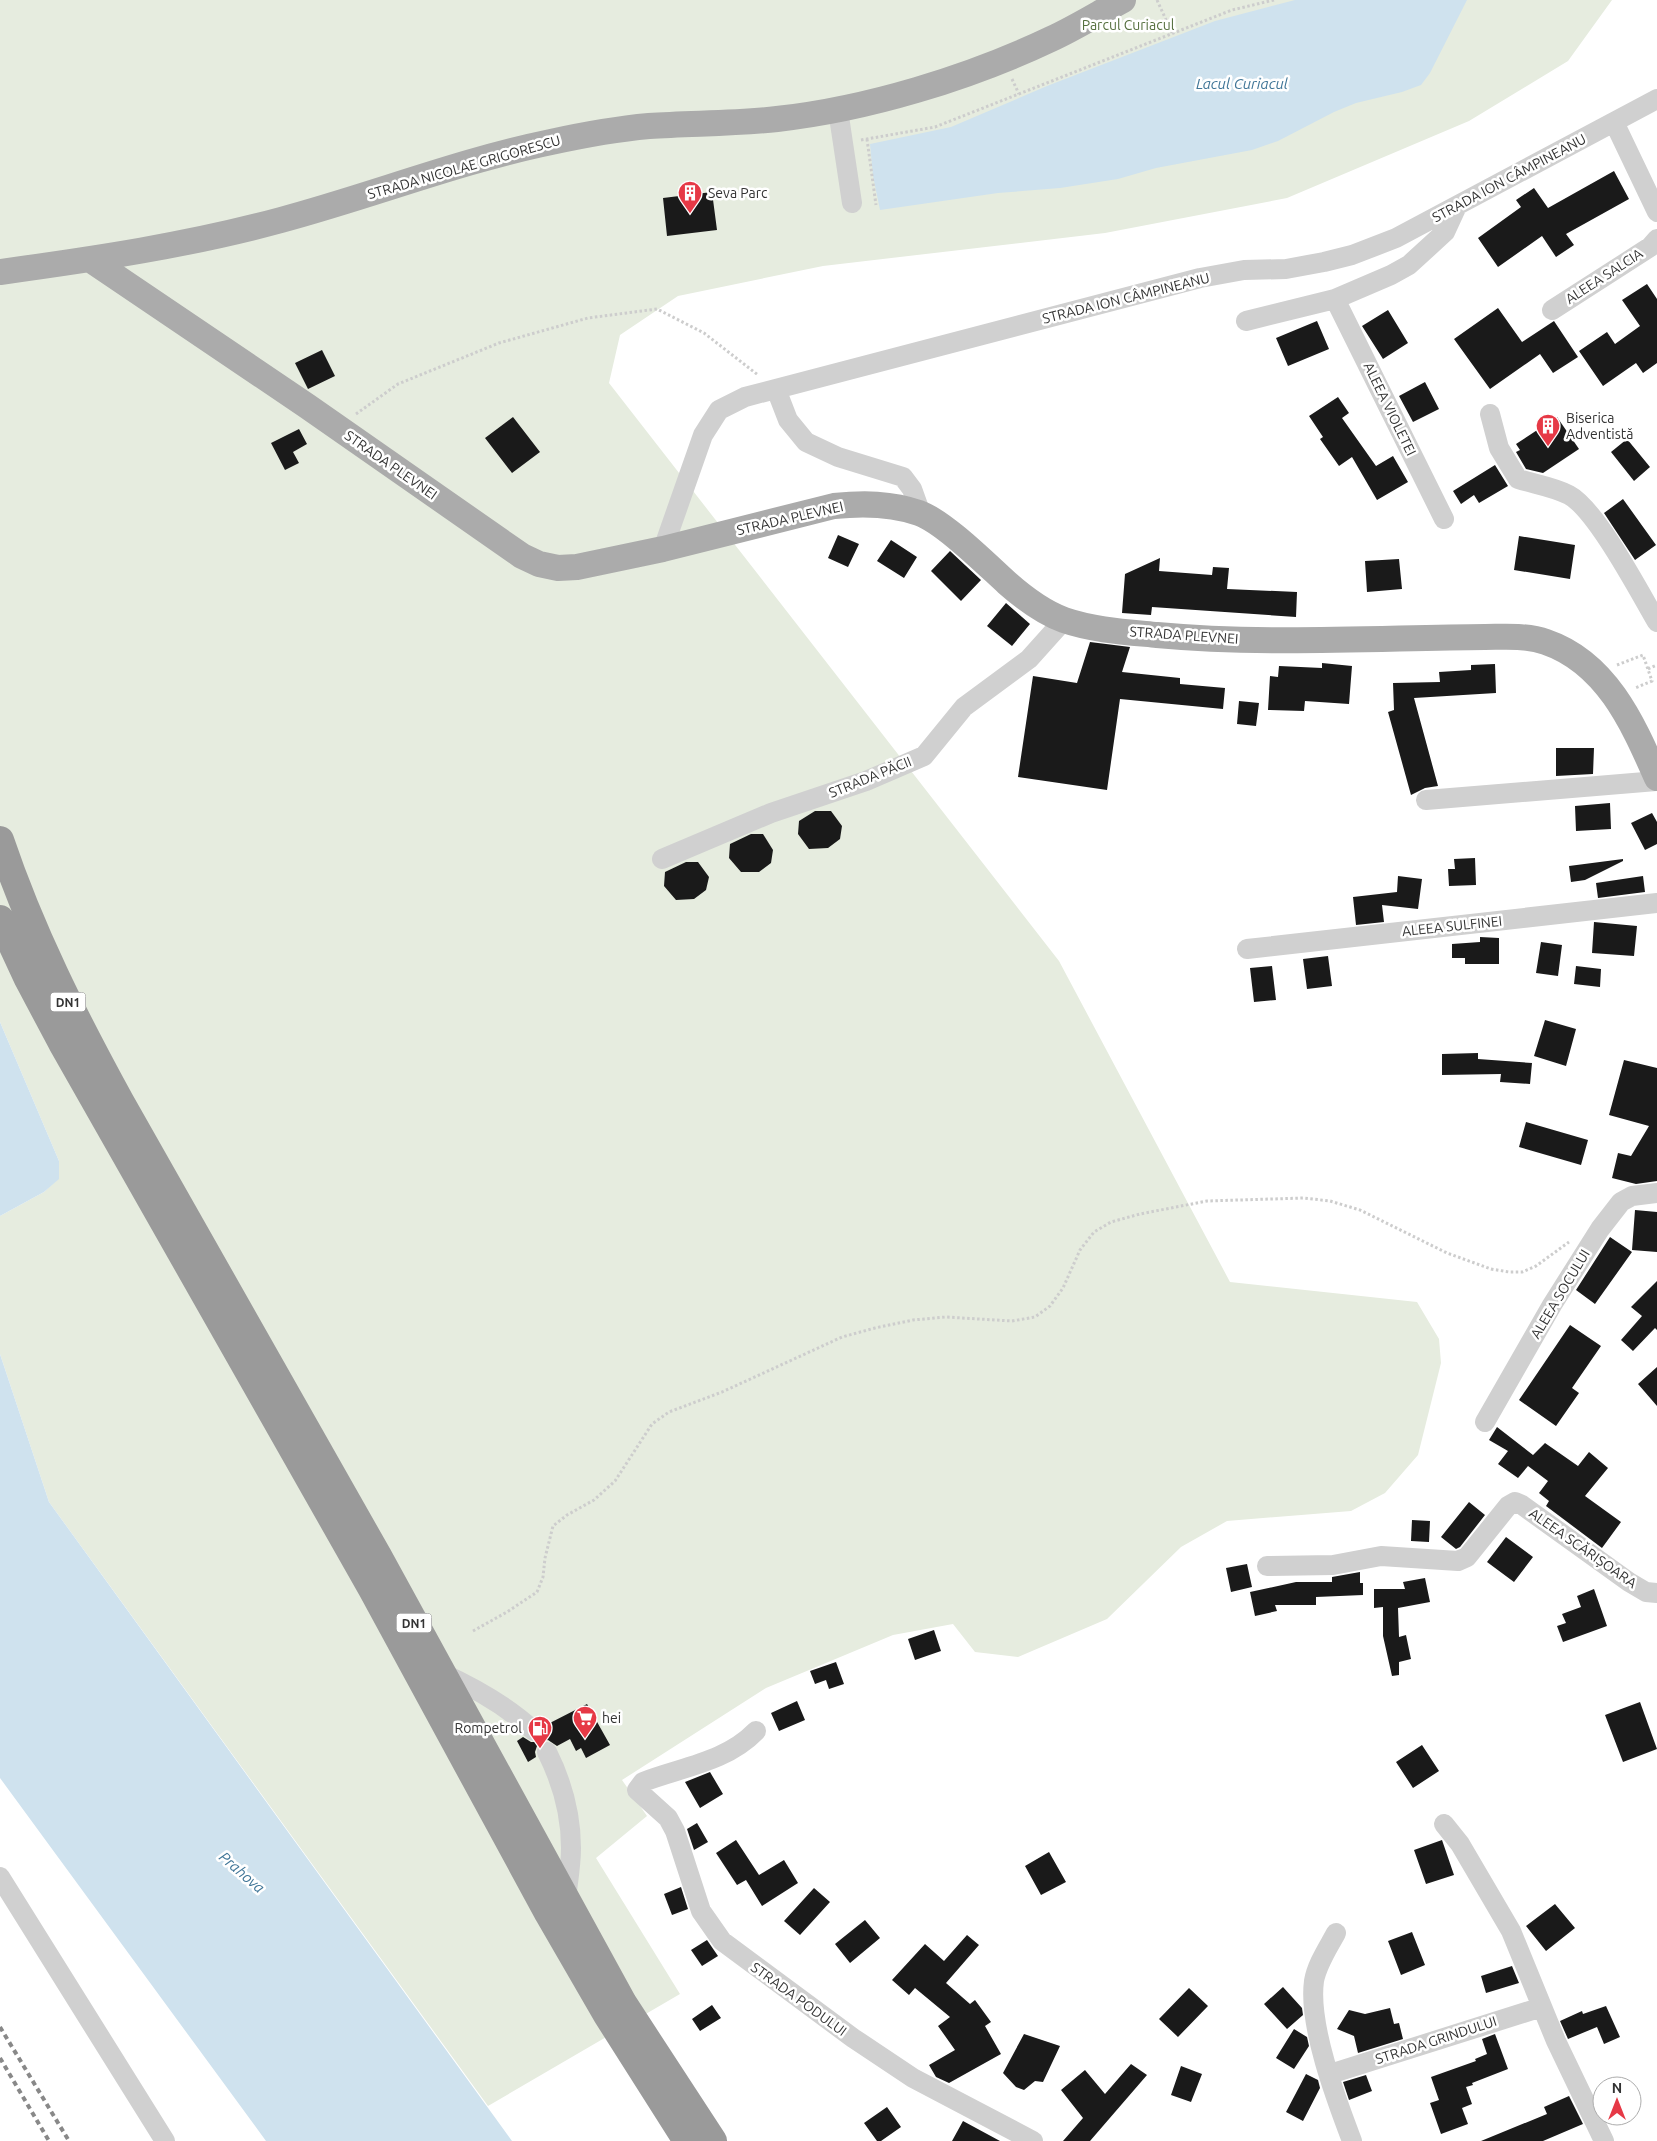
<svg xmlns="http://www.w3.org/2000/svg" width="1657" height="2141" font-family="Ubuntu,sans-serif">
	<style>
		.green { fill: #e6ecdf }
		.water { fill: #cfe2ee }
		.building { fill: #1a1a1a }
		.lines { fill: none; stroke-linecap: round; stroke-linejoin: round }
		.path { stroke: #cdcdcd; stroke-width: 3; stroke-dasharray: 2.5 2.5; stroke-linecap: butt }
		.minor { stroke: #d0d0d0; stroke-width: 20 }
		.major { stroke: #ababab; stroke-width: 26 }
		.highway { stroke: #9a9a9a; stroke-width: 28 }
		.rail { stroke: #888; stroke-width: 4; stroke-dasharray: 5 4; stroke-linecap: butt }
		.labels { text-anchor: middle; dominant-baseline: central; stroke-width: 5; stroke-linejoin: round; paint-order: stroke }
		.shield { fill: #fff; stroke: #707070; stroke-width: 1 }
		.shield-label { font-size: 12px; font-weight: bold; fill: #333 }
		.park-label { font-size: 14px; fill: #56703f; stroke: #fff }
		.street-label { font-size: 14px; fill: #333; stroke: #fff }
		.poi-label { font-size: 14px; fill: #333; stroke: #fff; text-anchor: start }
		.water-label { font-size: 15px; font-style: italic; fill: #3f7597; stroke: #fff }
	</style>
	<rect width="100%" height="100%" fill="#fff"/>
	<path class="green" d="M0,0H1612L1568,61L1469,121L1287,198L1105,233L823,266L678,296L620,335L609,383L1059,961L1230,1282L1417,1302L1439,1339L1441,1363L1418,1455L1385,1493L1351,1511L1227,1521L1181,1547L1107,1619L1018,1657L975,1652L953,1624L893,1635L766,1688L622,1780L647,1816L596,1858L680,1994L488,2106L49,1502L0,1354V1216L44,1192L59,1178V1161L0,1022Z"/>
	<path class="water" d="M1295,0H1467L1430,73L1421,85L1402,92L1356,103L1334,112L1278,141L1252,150L1156,168L1118,179L1060,188L998,193L880,210L873,176L870,144L951,127L1047,86L1215,21Z
		M0,1022L59,1161V1179L44,1192L0,1216Z
		M0,1354L49,1502L512,2141H266L0,1778Z"/>
	<path class="building" d="M1614,171L1629,199L1566,234L1574,245L1556,257L1542,236L1498,267L1478,238L1521,207L1516,200L1534,188L1548,208Z
		M712,192L717,230L667,236L663,198Z
		M1647,284L1657,299V363L1643,373L1636,363L1603,386L1579,351L1607,332L1615,344L1640,326L1622,300Z
		M1498,308L1522,342L1554,321L1578,357L1553,373L1540,354L1490,389L1454,339Z
		M1388,310L1408,343L1383,359L1362,326Z
		M1317,321L1329,349L1288,366L1276,338Z
		M322,350L335,376L308,389L295,363Z
		M1425,382L1439,409L1413,422L1399,396Z
		M1338,397L1349,413L1342,418L1376,466L1393,456L1408,482L1377,500L1352,457L1339,466L1320,439L1323,437L1309,416Z
		M513,417L540,452L512,473L485,438Z
		M1557,417L1579,449L1543,473L1526,469L1516,452L1520,450L1516,444Z
		M299,429L307,444L293,452L299,463L285,470L271,443Z
		M1627,439L1650,467L1634,481L1611,452Z
		M1495,465L1508,486L1479,503L1474,495L1461,504L1453,491Z
		M1623,499L1656,545L1635,560L1604,513Z
		M838,535L859,544L848,567L828,558Z
		M1519,536L1575,545L1570,579L1514,570Z
		M891,540L917,557L904,578L877,561Z
		M950,551L981,580L961,601L931,571Z
		M1160,558L1159,571L1212,575L1213,567L1229,568L1227,589L1297,592L1296,617L1152,607L1151,615L1122,613L1125,574Z
		M1399,559L1402,589L1367,592L1365,561Z
		M1006,603L1030,624L1012,646L987,626Z
		M1090,642L1130,647L1122,672L1180,678V684L1225,688L1223,709L1120,699L1107,790L1018,777L1033,676L1077,683Z
		M1322,663L1352,666L1349,704L1305,701L1304,711L1268,710L1270,676L1278,677L1279,666L1322,668Z
		M1495,664L1496,693L1414,698L1438,786L1425,788L1411,795L1388,712L1394,710L1393,683L1440,682L1439,672L1471,670V665Z
		M1239,701L1259,703L1256,726L1237,724Z
		M1556,748H1594L1593,774L1556,776Z
		M1610,803L1611,829L1576,831L1575,806Z
		M815,811H831L842,826L840,839L828,848L809,849L798,834L799,821Z
		M1652,813L1657,822V844L1645,850L1631,823Z
		M751,834H763L773,850L771,863L759,872H741L729,858L730,844Z
		M1475,858L1476,885L1449,886L1448,869H1455L1454,859Z
		M1623,859V861L1585,880L1571,882L1569,866Z
		M686,862H698L709,877L706,890L694,899L676,900L664,886L665,872Z
		M1398,876L1422,879L1418,909L1382,905L1384,922L1356,925L1353,897L1397,892Z
		M1643,876L1645,892L1598,898L1596,883Z
		M1594,922L1637,926L1634,956L1592,953Z
		M1480,937L1499,938V964H1465V958H1452V944L1480,942Z
		M1541,942L1562,945L1558,976L1536,973Z
		M1328,956L1332,986L1307,989L1303,959Z
		M1272,966L1276,1000L1254,1002L1250,968Z
		M1576,966L1601,969L1600,987L1574,984Z
		M1545,1020L1576,1029L1566,1066L1534,1056Z
		M1478,1053V1059L1532,1063L1530,1084L1500,1082L1501,1074L1442,1075V1054Z
		M1624,1060L1657,1068V1181L1636,1184L1612,1178L1618,1153L1631,1156L1649,1126L1609,1115Z
		M1526,1122L1588,1140L1581,1165L1519,1147Z
		M1635,1210L1657,1212V1252L1632,1250Z
		M1610,1237L1632,1252L1595,1304L1576,1290Z
		M1657,1281V1330L1655,1328L1633,1351L1621,1340L1642,1316L1631,1307Z
		M1570,1325L1601,1346L1572,1388L1579,1393L1556,1426L1519,1400Z
		M1657,1367V1406L1638,1384Z
		M1497,1427L1533,1455L1545,1443L1578,1466L1589,1452L1608,1468L1585,1496L1621,1522L1602,1548L1546,1506L1549,1501L1539,1493L1548,1481L1528,1466L1518,1478L1498,1464L1508,1451L1489,1440Z
		M1469,1502L1485,1515L1460,1547L1456,1549L1441,1537Z
		M1412,1520L1430,1521L1429,1542L1411,1541Z
		M1506,1537L1533,1557L1514,1582L1487,1562Z
		M1247,1564L1252,1587L1231,1592L1226,1568Z
		M1360,1572V1583H1363V1595L1316,1597V1605H1275L1277,1611L1255,1616L1250,1592L1296,1582H1332V1577Z
		M1425,1578L1430,1602L1398,1608L1399,1637L1406,1635L1411,1659L1399,1662V1675L1392,1676L1383,1636V1607L1374,1608V1589H1405L1403,1582Z
		M1594,1589L1607,1626L1563,1642L1557,1626L1566,1623L1562,1614L1581,1607L1577,1596Z
		M934,1630L941,1651L915,1660L908,1639Z
		M836,1662L844,1684L829,1689L826,1680L815,1684L810,1671Z
		M797,1701L805,1720L779,1731L771,1713Z
		M1640,1702L1657,1749L1623,1762L1605,1715Z
		M587,1704L610,1745L586,1758L581,1748L576,1751L570,1739L557,1746L548,1740L542,1741L537,1746L535,1752L536,1757L528,1762L517,1741L523,1737L531,1742H538L545,1734L544,1726Z
		M1422,1745L1439,1771L1413,1788L1396,1762Z
		M710,1772L723,1794L700,1808L685,1782Z
		M697,1823L708,1842L694,1850L687,1829Z
		M736,1840L759,1875L784,1860L798,1883L762,1906L746,1880L737,1885L716,1853Z
		M1442,1840L1454,1875L1426,1884L1414,1850Z
		M1049,1852L1066,1882L1041,1895L1025,1866Z
		M681,1887L688,1909L672,1915L664,1894Z
		M814,1888L830,1902L800,1935L784,1921Z
		M1555,1904L1575,1928L1546,1951L1526,1926Z
		M865,1920L880,1938L850,1963L835,1944Z
		M1412,1932L1425,1965L1401,1975L1388,1941Z
		M967,1935L979,1945L946,1983L970,2004L975,2000L991,2022L985,2026L1001,2054L949,2083L936,2077L929,2065L955,2050L938,2026L950,2017L915,1988L909,1995L892,1980L925,1944L944,1961Z
		M707,1940L718,1956L702,1966L691,1950Z
		M1512,1966L1519,1983L1486,1993L1481,1976Z
		M1283,1987L1302,2008L1303,2015L1287,2029L1264,2004Z
		M1189,1988L1208,2006L1178,2037L1159,2019Z
		M712,2005L721,2018L700,2031L692,2019Z
		M1606,2006L1620,2037L1604,2044L1597,2027L1568,2039L1560,2021L1582,2011L1583,2014Z
		M1390,2008L1394,2024L1399,2023L1403,2039L1358,2053L1354,2036L1337,2029L1349,2010L1365,2014Z
		M1294,2029L1307,2037L1309,2046L1294,2069L1276,2058Z
		M1024,2034L1060,2046L1043,2082L1035,2081L1024,2090L1016,2087L1003,2073Z
		M1495,2034L1508,2069L1472,2083L1473,2085L1466,2087L1472,2104L1462,2108L1468,2124L1441,2134L1430,2103L1439,2100L1431,2077L1476,2061L1475,2059L1487,2054L1482,2039Z
		M1131,2064L1147,2075L1090,2141H1063L1083,2118L1061,2090L1085,2070L1105,2094Z
		M1181,2066L1202,2074L1191,2102L1171,2095Z
		M1306,2074L1318,2080L1320,2088L1303,2121L1286,2112Z
		M1366,2075L1372,2091L1349,2100L1343,2082Z
		M1569,2096L1583,2124L1543,2141H1481L1547,2114L1544,2107Z
		M887,2107L901,2127L881,2141H877L864,2123Z
		M963,2121L1000,2141H952Z"/>
	<g class="lines">
		<path class="path" d="M1157,0L1172,33
			M1012,79L1019,94
			M867,139L876,205
			M861,140L935,127L1232,10L1274,0
			M356,414L398,384L499,343L588,318L657,309L704,333L758,375
			M1617,665L1643,655L1652,681L1635,688
			M1648,669L1657,665
			M473,1631L507,1612L537,1592L543,1577L545,1558L553,1526L567,1515L594,1500L615,1481L652,1424L669,1412L722,1392L842,1337L875,1328L913,1320L946,1317L1012,1321L1035,1317L1050,1306L1063,1288L1080,1250L1094,1232L1111,1222L1140,1214L1207,1201L1304,1198L1330,1201L1360,1210L1447,1253L1491,1269L1509,1272H1522L1536,1266L1569,1242"/>
		<path class="minor" d="M838,110L852,203
			M1614,122L1657,212
			M1552,310L1650,247L1657,239
			M1246,321L1335,299
			M776,389L788,420L806,442L838,457L903,477L912,489L921,514
			M1490,414L1499,448L1518,479C1534,484 1554,487 1569,495C1596,509 1640,593 1657,622
			M1444,519L1335,299L1391,275L1409,265L1445,232L1457,206
			M663,549L703,435L719,410L745,397L1200,278L1244,270L1286,269L1324,262L1352,255L1396,238L1657,99
			M1426,800L1657,781
			M662,859L771,813L866,781L924,756L964,707L1029,659L1064,620
			M1247,949L1657,903
			M1485,1422L1552,1305L1600,1229L1621,1202L1632,1196L1657,1193
			M1267,1566L1333,1565L1381,1556L1458,1561L1467,1557L1508,1506L1515,1502L1522,1505L1629,1582L1646,1592L1657,1593
			M442,1673C475,1688 507,1706 534,1731
			M756,1731C726,1762 682,1767 643,1782L637,1790L668,1818L675,1831L701,1911L722,1941L853,2038L913,2078L1033,2141
			M547,1752C562,1782 571,1814 571,1848C571,1865 568,1882 566,1898
			M1444,1824L1460,1844L1511,1931L1556,2041L1604,2141
			M0,1877L165,2141
			M1336,1933C1328,1948 1317,1964 1314,1981C1308,2025 1336,2099 1352,2141
			M1330,2074L1542,2007"/>
		<path class="major" d="M91,260L307,406L522,556L539,564L558,568L577,567L663,549L834,506C863,503 891,503 919,513C944,522 986,564 1007,583C1024,598 1042,612 1064,620C1093,630 1126,632 1157,635C1265,645 1376,638 1485,637C1504,637 1527,635 1546,642C1607,663 1633,724 1657,778
			M0,272C95,259 189,245 281,220C371,196 459,161 551,142C583,135 616,129 649,126C691,123 734,124 777,119C867,109 969,78 1051,39C1075,28 1099,13 1123,0"/>
		<path class="highway" d="M0,840C31,932 74,1017 120,1101L378,1556L623,2003L713,2141
			M0,919L28,979L62,1043L372,1589L548,1913L607,2015L687,2141"/>
		<path class="rail" d="M0,2027L69,2141
			M0,2058L49,2141"/>
	</g>
	<defs>
		<symbol id="building-pin" viewBox="-11 -11 22 30"><path d="M0 17L-7.5 6A9.5 9.5 0 1 1 7.5 6Z" fill="#e63946" stroke="#fff"/><path d="M-4-6H4V6H1V3H-1V6H-4ZM-2.5-4.3h1.7v1.8h-1.7ZM.8-4.3h1.7v1.8H.8ZM-2.5-1h1.7V.8h-1.7ZM.8-1h1.7V.8H.8Z" fill="#fff"/></symbol>
		<symbol id="supermarket-pin" viewBox="-11 -11 22 30"><path d="M0 17L-7.5 6A9.5 9.5 0 1 1 7.5 6Z" fill="#e63946" stroke="#fff"/><path d="M-6-5.5h2.5l.6 2H6L4.5 2H-2.5L-4.4-4H-6ZM-1.5 3.2a1.3 1.3 0 1 0 .1 0ZM3 3.2a1.3 1.3 0 1 0 .1 0Z" fill="#fff"/></symbol>
		<symbol id="fuel-pin" viewBox="-11 -11 22 30"><path d="M0 17L-7.5 6A9.5 9.5 0 1 1 7.5 6Z" fill="#e63946" stroke="#fff"/><path d="M-5.5-6h7V0h2V4h1.3V-2.5L3-4.5l.8-.8L6-3V5H2.5V1h-1V6h-7ZM-4.2-4.7v3.2H.2V-4.7Z" fill="#fff"/></symbol>
	</defs>
	<g fill-rule="evenodd">
		<use href="#building-pin" x="676" y="179" width="28" height="38"/>
		<use href="#building-pin" x="1534" y="412" width="28" height="38"/>
		<use href="#supermarket-pin" x="571" y="1704" width="28" height="38"/>
		<use href="#fuel-pin" x="526" y="1714" width="28" height="38"/>
	</g>
	<g class="labels">
		<g class="shield">
			<rect x="50.5" y="992.5" width="35" height="19" rx="4"/>
			<rect x="396.5" y="1613.5" width="35" height="19" rx="4"/>
		</g>
		<g class="shield-label">
			<text x="68" y="1002">DN1</text>
			<text x="414" y="1623">DN1</text>
		</g>
		<g class="park-label">
			<text x="1128" y="25">Parcul Curiacul</text>
		</g>
		<g class="street-label">
			<text transform="translate(464 167) rotate(-16)">STRADA NICOLAE GRIGORESCU</text>
			<text transform="translate(1509 178) rotate(-28)">STRADA ION CÂMPINEANU</text>
			<text transform="translate(1604 276) rotate(-33)">ALEEA SALCIA</text>
			<text transform="translate(1126 298) rotate(-14)">STRADA ION CÂMPINEANU</text>
			<text transform="translate(1390 409) rotate(64)">ALEEA VIOLETEI</text>
			<text transform="translate(391 465) rotate(35)">STRADA PLEVNEI</text>
			<text transform="translate(790 518) rotate(-13)">STRADA PLEVNEI</text>
			<text transform="translate(1184 635) rotate(4)">STRADA PLEVNEI</text>
			<text transform="translate(870 777) rotate(-22)">STRADA PĂCII</text>
			<text transform="translate(1452 926) rotate(-6)">ALEEA SULFINEI</text>
			<text transform="translate(1560 1294) rotate(-59)">ALEEA SOCULUI</text>
			<text transform="translate(1583 1548) rotate(35)">ALEEA SCĂRIȘOARA</text>
			<text transform="translate(799 1999) rotate(36)">STRADA PODULUI</text>
			<text transform="translate(1436 2040) rotate(-18)">STRADA GRINDULUI</text>
		</g>
		<g class="poi-label">
			<text x="708" y="193">Seva Parc</text>
			<text x="1566" y="418">Biserica<tspan x="1566" dy="16">Adventistă</tspan></text>
			<text x="602" y="1718">hei</text>
			<text x="522" y="1728" text-anchor="end">Rompetrol</text>
		</g>
		<g class="water-label">
			<text x="1242" y="83">Lacul Curiacul</text>
			<text transform="translate(242 1872) rotate(41)">Prahova</text>
		</g>
	</g>
	<g transform="translate(1617 2101)"><circle r="24" fill="#ffffff" stroke="#adadad"/>
	<path d="M0-4L9 19L0 12L-9 19Z" fill="#e63946"/>
	<text y="-8" font-size="14" font-weight="bold" text-anchor="middle" fill="#333333">N</text>
	</g>
</svg>
